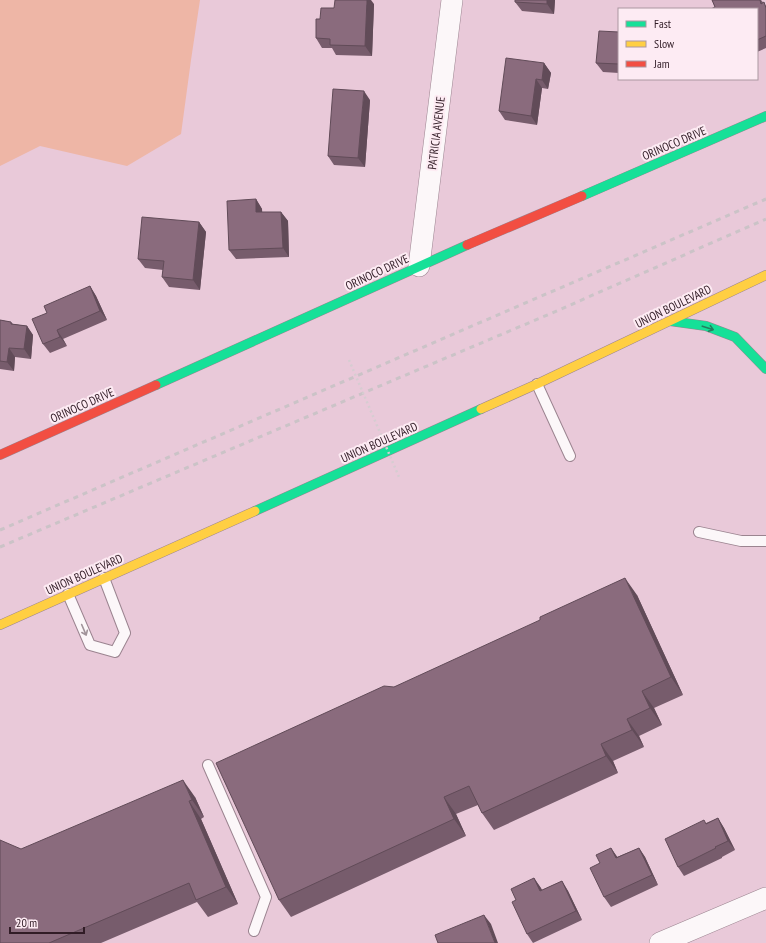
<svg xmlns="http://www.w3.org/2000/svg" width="766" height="943" font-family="'PT Sans Narrow',sans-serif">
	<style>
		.green { fill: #eeb6a6 }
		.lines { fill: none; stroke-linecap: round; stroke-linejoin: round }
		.lane-casing { stroke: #9b8490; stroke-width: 12 }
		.street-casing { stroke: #9b8490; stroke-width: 22 }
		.fast-casing { stroke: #9b8490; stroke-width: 10 }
		.slow-casing { stroke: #9b8490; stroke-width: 10 }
		.jam-casing { stroke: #9b8490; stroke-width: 10 }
		.lane { stroke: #fcf7f9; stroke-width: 10 }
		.street { stroke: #fcf7f9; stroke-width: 21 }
		.fast { stroke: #16e098; stroke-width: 9 }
		.slow { stroke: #ffcf43; stroke-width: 9 }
		.jam { stroke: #f24e42; stroke-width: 9 }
		.rail { stroke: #cbc3c7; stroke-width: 3; stroke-dasharray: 5 5; stroke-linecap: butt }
		.path-bridge { stroke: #d6cdd1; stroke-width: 2.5; stroke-dasharray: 2 3; stroke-linecap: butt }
		.wall { fill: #775c6c }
		.shaded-wall { fill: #614b58 }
		.building { fill: #8a6b7d; stroke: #614b58 }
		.oneway { stroke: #247e5f }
		.oneway2 { stroke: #a1949a }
		.labels { text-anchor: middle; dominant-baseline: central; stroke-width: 4; stroke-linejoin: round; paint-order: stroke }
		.street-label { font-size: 12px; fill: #311c26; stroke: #fdebf3 }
	</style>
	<rect width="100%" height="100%" fill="#e9c9d9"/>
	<path class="green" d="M0,0H200L191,60L181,134L127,166L40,146L0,166Z"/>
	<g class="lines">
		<defs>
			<path id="lane" d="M537,384L570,456
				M699,532L741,541H766
				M68,594L90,645L115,652L125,633L104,578
				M208,765L266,897L254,931"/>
			<path id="street" d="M419,266L452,0
				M660,943L766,898"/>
			<path id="fast" d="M582,196L766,116
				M670,321L706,326L735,337L766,369
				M156,385L467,245
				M255,511L481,409"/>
			<path id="slow" d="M481,409L537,384L766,275
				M0,625L255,511"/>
			<path id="jam" d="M467,245L582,196
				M0,455L156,385"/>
		</defs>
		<use href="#lane" class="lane-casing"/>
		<use href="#street" class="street-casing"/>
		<use href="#fast" class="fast-casing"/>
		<use href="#slow" class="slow-casing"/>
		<use href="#jam" class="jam-casing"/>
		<use href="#lane" class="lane"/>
		<use href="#street" class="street"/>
		<use href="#fast" class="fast"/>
		<use href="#slow" class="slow"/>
		<use href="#jam" class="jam"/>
		<path class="rail" d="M0,530L766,199
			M0,547L552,313L766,219"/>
		<path class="path-bridge" d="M349,360L399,477"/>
	</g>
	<path class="wall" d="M555,0L554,14L522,11L515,2Z
		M712,0H761L766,6V48L757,52V9L715,7Z
		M374,4L372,56L336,55L332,48H322L316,38L334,8Z
		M619,32V73L603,72L596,63Z
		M544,63L551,73L548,89L542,88L537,125L505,120L499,111Z
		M370,100L365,167L334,165L328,156Z
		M256,199L262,209V212H281L288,221L289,257L236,259L229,250Z
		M199,222L206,232L200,290L169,287L162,277L163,270L145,268L138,259Z
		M90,286L96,296L107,320L63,339L67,346L50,353L43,344L47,313Z
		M0,320L11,322L13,324L27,326L33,335L31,359L15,357L14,371L0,369Z
		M637,595L683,695L654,708L662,725L639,736L644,747L613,761L618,773L494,830L482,813L478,805L456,814L466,836L291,917L279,900L394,687Z
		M195,797L204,817L201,819L238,904L208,917L197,902L101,943H0Z
		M718,818L724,828L735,850L722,857V858L684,876L678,867L706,823Z
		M611,848L617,857L639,848L645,857L658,885L611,907L604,897L600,863Z
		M534,878L542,890L562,881L568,891L582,920L533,943L527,934L516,900Z"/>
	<path class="shaded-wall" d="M367,0H371L374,4L372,56L365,46Z
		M547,0H555L554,14L547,4Z
		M544,63L551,73L548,89L542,80Z
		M536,79L542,88L537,125L531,116Z
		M364,91L370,100L365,167L358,158Z
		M256,199L262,209L263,222L256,212Z
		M281,212L288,221L289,257L283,248Z
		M199,222L206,232L200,290L193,280Z
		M90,286L96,296L107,320L100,311Z
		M27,326L33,335L31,359L24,349Z
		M57,330L63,339L67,346L60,337Z
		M9,348L15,357L14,371L7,362Z
		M625,578L637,595L683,695L671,677Z
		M642,691L654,708L662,725L650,708Z
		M627,719L639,736L644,747L632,730Z
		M601,744L613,761L618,773L606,756Z
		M183,780L195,797L204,817L192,800Z
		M444,797L456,814L466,836L454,819Z
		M189,801L201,819L238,904L226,887Z
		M718,818L724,828L735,850L728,841Z
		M611,848L618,858H616Z
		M639,848L645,857L658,885L652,875Z
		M534,878L541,888L547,901L540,891Z
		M562,881L568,891L582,920L576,911Z
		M484,915L491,924L498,943H495Z"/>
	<path class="building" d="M335,0H367L365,46L330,45V39L316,38V19H320L321,8H334Z
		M515,0H547V4L515,2Z
		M712,0H760L761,4L764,2L766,8V36L757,40V9H711L715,7Z
		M599,31L619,32V64L596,63Z
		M506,58L544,63L542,80L536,79L531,116L499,111Z
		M333,89L364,91L358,158L328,156Z
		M256,199V212H281L283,248L229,250L227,201Z
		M142,217L199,222L193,280L162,277L164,261L138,259Z
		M90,286L100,311L57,330L60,337L43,344L32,319L47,313L44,306Z
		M0,320L11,322V324L27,326L24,349L9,348L7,362L0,361Z
		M625,578L671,677L642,691L650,708L627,719L632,730L601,744L606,756L482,813L469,786L444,797L454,819L279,900L216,763L384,686L394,687L540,620V617Z
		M183,780L192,800L189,801L226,887L196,900L189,883L49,943H0V840L21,849Z
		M718,818L728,841L715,847L716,848L678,867L665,839L704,820L706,824Z
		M611,848L616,858L639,848L652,875L604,897L590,868L600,863L596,855Z
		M534,878L540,891L562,881L576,911L527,934L512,902L516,900L511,889Z
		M484,915L495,943H438L435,935Z"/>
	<defs><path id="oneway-shaft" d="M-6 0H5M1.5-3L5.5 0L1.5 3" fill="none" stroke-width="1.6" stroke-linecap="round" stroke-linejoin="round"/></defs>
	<use class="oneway" href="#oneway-shaft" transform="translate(708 328) rotate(18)"/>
	<use class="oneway2" href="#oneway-shaft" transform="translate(84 630) rotate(67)"/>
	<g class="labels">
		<g class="street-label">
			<text transform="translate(436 133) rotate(-83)">PATRICIA AVENUE</text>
			<text transform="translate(674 143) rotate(-23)">ORINOCO DRIVE</text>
			<text transform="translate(377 272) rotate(-25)">ORINOCO DRIVE</text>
			<text transform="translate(673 306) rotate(-26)">UNION BOULEVARD</text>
			<text transform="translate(82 405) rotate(-24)">ORINOCO DRIVE</text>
			<text transform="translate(379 442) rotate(-24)">UNION BOULEVARD</text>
			<text transform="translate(84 574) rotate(-24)">UNION BOULEVARD</text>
		</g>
	</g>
	<rect x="618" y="8" width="140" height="72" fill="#fdebf3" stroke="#ab98a1"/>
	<rect x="626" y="21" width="20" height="6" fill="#16e098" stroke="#ab98a1"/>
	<text x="654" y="28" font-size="12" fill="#311c26">Fast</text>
	<rect x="626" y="41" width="20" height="6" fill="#ffcf43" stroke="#ab98a1"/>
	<text x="654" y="48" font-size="12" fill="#311c26">Slow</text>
	<rect x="626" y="61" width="20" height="6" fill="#f24e42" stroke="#ab98a1"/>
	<text x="654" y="68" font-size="12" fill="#311c26">Jam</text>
	<path d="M10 927v6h74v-6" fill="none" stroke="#311c26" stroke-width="2"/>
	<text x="16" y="927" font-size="12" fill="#311c26" stroke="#fdebf3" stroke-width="3" paint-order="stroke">20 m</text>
</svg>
